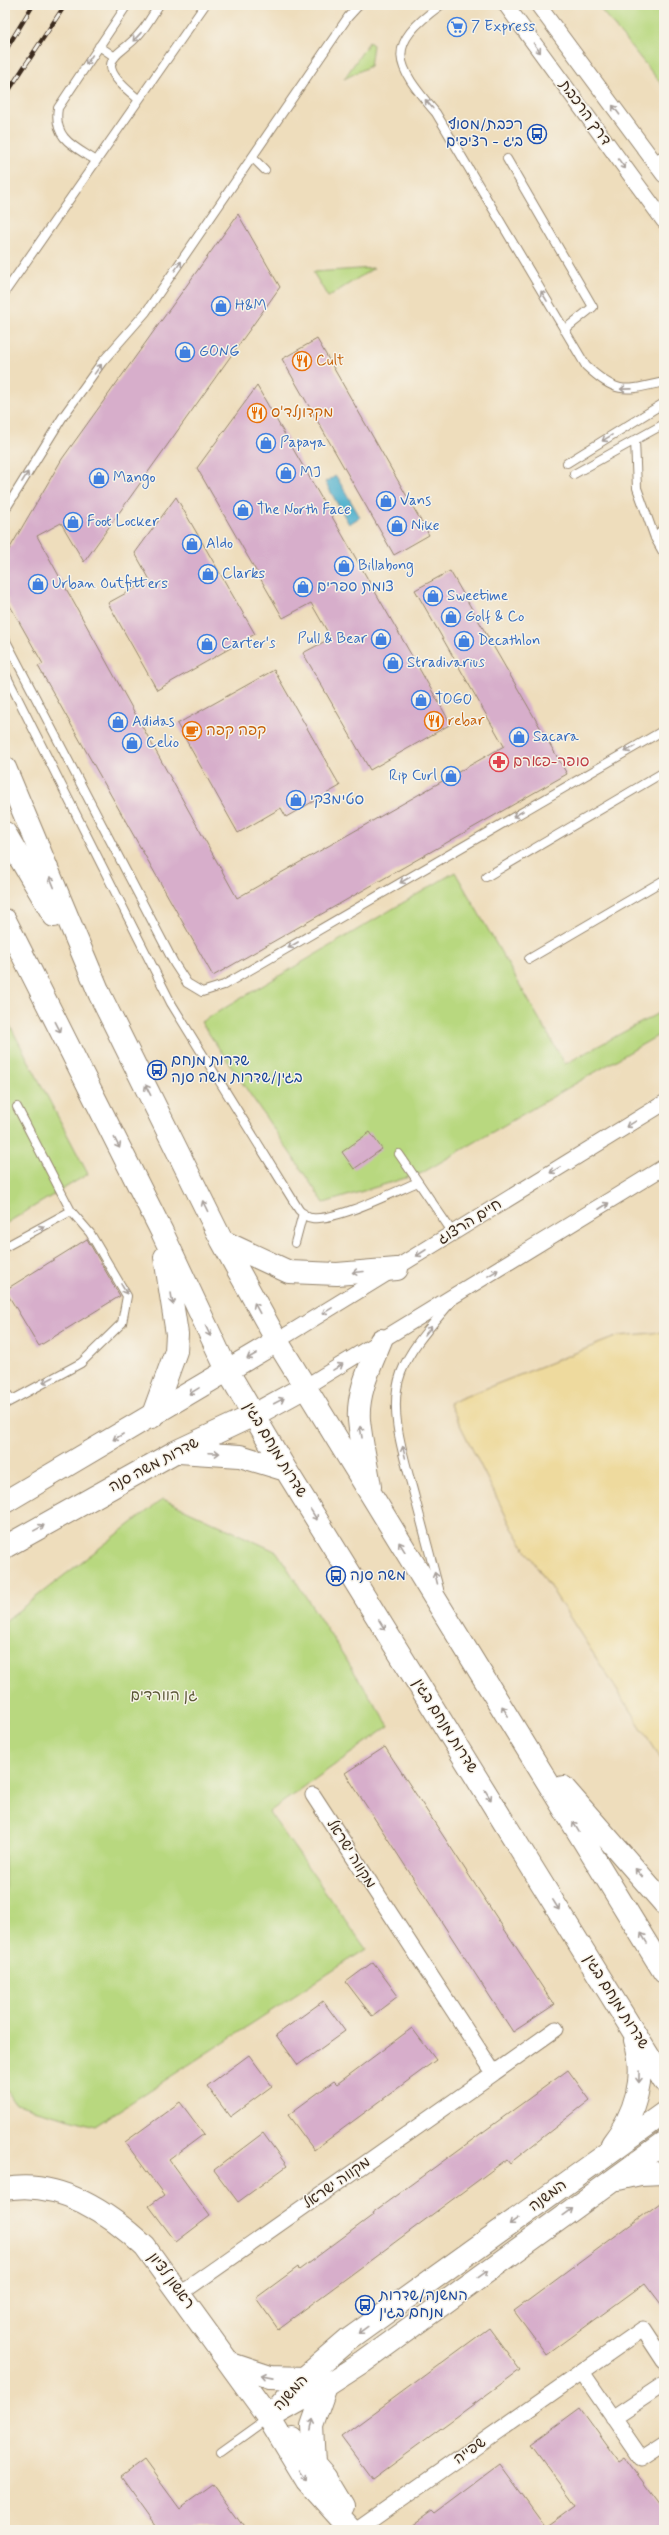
<svg xmlns="http://www.w3.org/2000/svg" width="669" height="2535" font-family="Mynerve,'Playpen Sans Hebrew',sans-serif">
	<style>
		.green { fill: #b8d87f; stroke: #7a814e }
		.sand { fill: #eeda9e; stroke: #94825e }
		.water { fill: #4eb0cd; stroke: #446d76 }
		.building { fill: #d7aecb }
		.lines { fill: none; stroke-linecap: round; stroke-linejoin: round }
		.lane-casing { stroke: #94846d; stroke-width: 10 }
		.street-casing { stroke: #94846d; stroke-width: 17 }
		.secondary-casing { stroke: #94846d; stroke-width: 24 }
		.highway-casing { stroke: #94846d; stroke-width: 24 }
		.lane { stroke: #fff; stroke-width: 8 }
		.street { stroke: #fff; stroke-width: 15 }
		.secondary { stroke: #fff; stroke-width: 22 }
		.highway { stroke: #fff; stroke-width: 22 }
		.rail-casing { stroke: #3b2a1e; stroke-width: 4.5 }
		.rail { stroke: #f7f3e8; stroke-width: 3; stroke-dasharray: 9; stroke-linecap: butt }
		.oneway { stroke: #a79f9a }
		.labels { text-anchor: middle; dominant-baseline: central; stroke-width: 3; stroke-linejoin: round; paint-order: stroke }
		.shop-label { font-size: 15px; fill: #366cbe; stroke: #f7f3e8; text-anchor: start }
		.street-label { font-size: 15px; fill: #3b2a1e; stroke: #f7f3e8 }
		.transit-label { font-size: 15px; fill: #164399; stroke: #f7f3e8; text-anchor: start }
		.food-label { font-size: 15px; fill: #c56008; stroke: #f7f3e8; text-anchor: start }
		.health-label { font-size: 15px; fill: #be3a42; stroke: #f7f3e8; text-anchor: start }
		.park-label { font-size: 15px; fill: #5a5636; stroke: #f7f3e8 }
	</style>
	<rect width="100%" height="100%" fill="#f7f3e8"/>
	<filter id="ink" filterUnits="userSpaceOnUse"><feTurbulence type="fractalNoise" baseFrequency=".025" numOctaves="2"/><feDisplacementMap in="SourceGraphic" scale="8" xChannelSelector="R" yChannelSelector="G"/><feConvolveMatrix kernelMatrix="1 2 1 2 8 2 1 2 1" color-interpolation-filters="sRGB"/></filter>
	<filter id="wash" filterUnits="userSpaceOnUse"><feTurbulence type="fractalNoise" baseFrequency=".012" numOctaves="4" result="noise"/><feDisplacementMap in="SourceGraphic" scale="16" xChannelSelector="R" yChannelSelector="G"/><feGaussianBlur stdDeviation="0.9" result="paint"/><feColorMatrix in="noise" values="0 0 0 0 0 0 0 0 0 0 0 0 0 0 0 0 0 1.4 0 .05"/><feComposite in="paint" operator="in"/></filter>
	<g filter="url(#wash)">
		<rect width="100%" height="100%" fill="#eeddbc"/>
		<path class="green" d="M597,5H664V87Z
			M369,42L373,45L370,66L344,79Z
			M374,268L328,297L313,272Z
			M455,872L565,1064L664,1010V1032L422,1173L324,1203L201,1022Z
			M5,1016L88,1174L5,1224Z
			M163,1499L277,1552L389,1726L269,1812L366,1949L95,2126L16,2104L5,2088V1621Z"/>
		<path class="sand" d="M664,1332V1763L512,1528L449,1403L618,1336Z"/>
		<path class="water" d="M336,476L360,517L349,524L325,482Z"/>
		<g id="blocks">
			<path class="building" d="M238,214L280,287L84,562L61,523L37,536L237,898L504,746L415,590L450,571L567,774L213,976L38,666L43,664L9,604L5,591V562L7,553L62,459Z
				M317,339L429,535L394,555L282,359Z
				M257,386L451,724L370,770L303,653L331,638L311,603L283,618L197,468Z
				M176,497L255,634L157,690L108,603L150,580L135,553Z
				M274,670L340,786L286,817L281,808L238,833L177,724Z
				M370,1132L382,1149L354,1169L342,1152Z
				M87,1239L120,1296L39,1346L5,1290Z
				M385,1747L554,2005L513,2032L345,1773Z
				M373,1962L398,1996L372,2016L346,1982Z
				M323,2001L345,2031L298,2065L276,2035Z
				M412,2028L436,2060L314,2150L288,2115L334,2081L337,2084Z
				M249,2055L272,2086L230,2117L207,2086Z
				M568,2070L590,2100L510,2163L507,2159L278,2329L256,2298L298,2267L299,2270L373,2215L372,2213Z
				M180,2102L204,2134L169,2160L210,2216L176,2242L149,2206L164,2195L125,2142Z
				M263,2133L287,2166L238,2202L214,2170Z
				M664,2200V2308L645,2283L547,2355L514,2311Z
				M489,2328L520,2370L372,2479L341,2437Z
				M580,2408L619,2462L625,2458L664,2510V2530H404L433,2509L436,2512L500,2464L546,2527L576,2505L531,2444Z
				M144,2460L180,2509L213,2485L246,2530H159L121,2477Z"/>
		</g>
	</g>
	<g filter="url(#ink)">
		<use href="#blocks" fill-opacity="0" stroke="#94846d" stroke-width="1"/>
		<g class="lines">
			<defs>
				<path id="lane" d="M441,5C384,46 394,64 436,113L586,366C618,395 624,391 664,382
					M99,46L115,57
					M138,99C130,92 111,78 111,66C111,56 123,50 129,44C142,34 150,19 159,5
					M253,158L265,170
					M507,159L593,307L564,330
					M95,160C73,146 53,138 58,108L127,5
					M654,161L664,154
					M5,292L205,5
					M635,440L637,488L655,538L664,554
					M567,463L664,403
					M574,474L664,424
					M5,510L62,418L102,362L146,312L348,17L359,5
					M655,538L664,527
					M5,639L174,963L187,983L202,992L224,985L664,730
					M5,673L171,1003L299,1210C303,1214 307,1218 312,1218C337,1221 394,1192 418,1182
					M486,877L664,772
					M529,959L664,880
					M17,1107L71,1211
					M399,1154L453,1233
					M295,1243L303,1213
					M5,1247L71,1211L90,1233L127,1296L122,1323L81,1363L5,1404
					M5,1390L11,1400
					M439,1589C431,1559 423,1528 415,1498C405,1459 387,1412 401,1373C411,1346 434,1323 452,1301
					M221,2452L267,2419"/>
				<path id="street" d="M506,5L664,221
					M538,5L664,175
					M277,1341L664,1103
					M305,1387L664,1167
					M494,2073L556,2029
					M181,2293L494,2073L313,1795
					M582,2372L641,2458L664,2443
					M613,2418L664,2384
					M357,2530L643,2329L664,2361"/>
				<path id="secondary" d="M227,1370L286,1470L664,2081
					M179,1452L240,1456L286,1470
					M370,1487C367,1465 361,1442 359,1420C357,1392 371,1365 381,1340
					M5,1502L277,1341L664,1972
					M5,1547L175,1452L254,1415L305,1387
					M563,1787L664,1903
					M612,2144C635,2115 647,2077 635,2040
					M618,2179L640,2174L664,2173
					M5,2189C59,2179 108,2212 145,2247L269,2418L307,2481L351,2530
					M231,2364L270,2377L304,2378
					M278,2413L326,2386L363,2362L664,2143
					M269,2418L304,2378L348,2340L664,2113
					M292,2439L325,2477L343,2507
					M314,2463L312,2426L326,2386"/>
				<path id="highway" d="M5,768L100,995L222,1241L277,1341
					M5,833L54,916
					M5,920L162,1232L227,1370
					M222,1241L289,1272L337,1274L397,1269
					M152,1417L176,1351L177,1334L165,1257"/>
			</defs>
			<use href="#lane" class="lane-casing"/>
			<use href="#street" class="street-casing"/>
			<use href="#secondary" class="secondary-casing"/>
			<use href="#highway" class="highway-casing"/>
			<use href="#lane" class="lane"/>
			<use href="#street" class="street"/>
			<use href="#secondary" class="secondary"/>
			<use href="#highway" class="highway"/>
			<defs>
				<path id="rail" d="M5,51L33,5
					M5,96L65,5"/>
			</defs>
			<use href="#rail" class="rail-casing"/>
			<use href="#rail" class="rail"/>
		</g>
		<defs><path id="oneway-shaft" d="M-6 0H5M1.5-3L5.5 0L1.5 3" fill="none" stroke-width="1.6" stroke-linecap="round" stroke-linejoin="round"/></defs>
		<g class="oneway">
			<use href="#oneway-shaft" transform="translate(137 37) rotate(133)"/>
			<use href="#oneway-shaft" transform="translate(537 48) rotate(54)"/>
			<use href="#oneway-shaft" transform="translate(89 60) rotate(124)"/>
			<use href="#oneway-shaft" transform="translate(429 104) rotate(-130)"/>
			<use href="#oneway-shaft" transform="translate(616 110) rotate(-127)"/>
			<use href="#oneway-shaft" transform="translate(622 164) rotate(54)"/>
			<use href="#oneway-shaft" transform="translate(178 266) rotate(-55)"/>
			<use href="#oneway-shaft" transform="translate(544 296) rotate(-121)"/>
			<use href="#oneway-shaft" transform="translate(98 369) rotate(-54)"/>
			<use href="#oneway-shaft" transform="translate(626 389) rotate(179)"/>
			<use href="#oneway-shaft" transform="translate(607 438) rotate(148)"/>
			<use href="#oneway-shaft" transform="translate(25 477) rotate(-58)"/>
			<use href="#oneway-shaft" transform="translate(630 749) rotate(150)"/>
			<use href="#oneway-shaft" transform="translate(518 814) rotate(150)"/>
			<use href="#oneway-shaft" transform="translate(405 880) rotate(150)"/>
			<use href="#oneway-shaft" transform="translate(52 882) rotate(-112)"/>
			<use href="#oneway-shaft" transform="translate(293 945) rotate(150)"/>
			<use href="#oneway-shaft" transform="translate(58 1027) rotate(63)"/>
			<use href="#oneway-shaft" transform="translate(148 1090) rotate(-117)"/>
			<use href="#oneway-shaft" transform="translate(631 1124) rotate(149)"/>
			<use href="#oneway-shaft" transform="translate(117 1143) rotate(63)"/>
			<use href="#oneway-shaft" transform="translate(555 1170) rotate(149)"/>
			<use href="#oneway-shaft" transform="translate(205 1206) rotate(-116)"/>
			<use href="#oneway-shaft" transform="translate(604 1206) rotate(-33)"/>
			<use href="#oneway-shaft" transform="translate(39 1229) rotate(-29)"/>
			<use href="#oneway-shaft" transform="translate(421 1253) rotate(147)"/>
			<use href="#oneway-shaft" transform="translate(358 1272) rotate(175)"/>
			<use href="#oneway-shaft" transform="translate(493 1273) rotate(-31)"/>
			<use href="#oneway-shaft" transform="translate(124 1289) rotate(59)"/>
			<use href="#oneway-shaft" transform="translate(172 1299) rotate(81)"/>
			<use href="#oneway-shaft" transform="translate(257 1308) rotate(-118)"/>
			<use href="#oneway-shaft" transform="translate(327 1311) rotate(149)"/>
			<use href="#oneway-shaft" transform="translate(208 1331) rotate(65)"/>
			<use href="#oneway-shaft" transform="translate(428 1331) rotate(-51)"/>
			<use href="#oneway-shaft" transform="translate(252 1356) rotate(150)"/>
			<use href="#oneway-shaft" transform="translate(338 1367) rotate(-32)"/>
			<use href="#oneway-shaft" transform="translate(48 1380) rotate(152)"/>
			<use href="#oneway-shaft" transform="translate(194 1391) rotate(148)"/>
			<use href="#oneway-shaft" transform="translate(279 1401) rotate(-28)"/>
			<use href="#oneway-shaft" transform="translate(361 1432) rotate(-100)"/>
			<use href="#oneway-shaft" transform="translate(118 1437) rotate(150)"/>
			<use href="#oneway-shaft" transform="translate(404 1452) rotate(-103)"/>
			<use href="#oneway-shaft" transform="translate(214 1453) rotate(2)"/>
			<use href="#oneway-shaft" transform="translate(314 1515) rotate(58)"/>
			<use href="#oneway-shaft" transform="translate(39 1528) rotate(-29)"/>
			<use href="#oneway-shaft" transform="translate(402 1547) rotate(-122)"/>
			<use href="#oneway-shaft" transform="translate(436 1578) rotate(-104)"/>
			<use href="#oneway-shaft" transform="translate(382 1625) rotate(58)"/>
			<use href="#oneway-shaft" transform="translate(505 1711) rotate(-122)"/>
			<use href="#oneway-shaft" transform="translate(488 1795) rotate(58)"/>
			<use href="#oneway-shaft" transform="translate(576 1827) rotate(-121)"/>
			<use href="#oneway-shaft" transform="translate(639 1873) rotate(-130)"/>
			<use href="#oneway-shaft" transform="translate(556 1905) rotate(58)"/>
			<use href="#oneway-shaft" transform="translate(644 1938) rotate(-121)"/>
			<use href="#oneway-shaft" transform="translate(639 2077) rotate(91)"/>
			<use href="#oneway-shaft" transform="translate(568 2212) rotate(-36)"/>
			<use href="#oneway-shaft" transform="translate(514 2221) rotate(144)"/>
			<use href="#oneway-shaft" transform="translate(483 2274) rotate(-36)"/>
			<use href="#oneway-shaft" transform="translate(363 2330) rotate(144)"/>
			<use href="#oneway-shaft" transform="translate(267 2376) rotate(-169)"/>
			<use href="#oneway-shaft" transform="translate(312 2424) rotate(-79)"/>
			<use href="#oneway-shaft" transform="translate(303 2475) rotate(55)"/>
		</g>
	</g>
	<defs>
		<symbol id="supermarket-ring" viewBox="-11 -11 22 22"><circle r="9.5" fill="#f7f3e8" stroke="#3f7fe0" stroke-width="1.5"/><path d="M-6-5.5h2.5l.6 2H6L4.5 2H-2.5L-4.4-4H-6ZM-1.5 3.2a1.3 1.3 0 1 0 .1 0ZM3 3.2a1.3 1.3 0 1 0 .1 0Z" fill="#3f7fe0"/></symbol>
		<symbol id="bus-ring" viewBox="-11 -11 22 22"><circle r="9.5" fill="#f7f3e8" stroke="#1a4fb4" stroke-width="1.5"/><path d="M-5-6H5V4H4V6H2V4H-2V6H-4V4H-5ZM-3.5-4V0h7V-4ZM-3.5 1.2v1.5H-2V1.2ZM2 1.2v1.5H3.5V1.2Z" fill="#1a4fb4"/></symbol>
		<symbol id="shop-ring" viewBox="-11 -11 22 22"><circle r="9.5" fill="#f7f3e8" stroke="#3f7fe0" stroke-width="1.5"/><path d="M-5-2.5h2.3a2.7 3.5 0 0 1 5.4 0H5L5.5 6h-11ZM-1.5-2.5h3a1.5 2.3 0 0 0-3 0Z" fill="#3f7fe0"/></symbol>
		<symbol id="restaurant-ring" viewBox="-11 -11 22 22"><circle r="9.5" fill="#f7f3e8" stroke="#e8710a" stroke-width="1.5"/><path d="M-5-6h1v4h1v-4h1v4h1v-4h1v5L-1.5 .5V6h-2V.5L-5-1ZM5-6V6H3V1.5H1.5Q1.5-4 5-6Z" fill="#e8710a"/></symbol>
		<symbol id="cafe-ring" viewBox="-11 -11 22 22"><circle r="9.5" fill="#f7f3e8" stroke="#e8710a" stroke-width="1.5"/><path d="M-5.5-4.5H6V0H3Q3 3.5 0 3.5H-2.5Q-5.5 3.5-5.5 0ZM3-3.2v2h1.7v-2ZM-6 4.5H4V6H-6Z" fill="#e8710a"/></symbol>
		<symbol id="pharmacy-ring" viewBox="-11 -11 22 22"><circle r="9.5" fill="#f7f3e8" stroke="#e0444e" stroke-width="1.5"/><path d="M-2-6h4v4h4v4h-4v4h-4v-4h-4v-4h4Z" fill="#e0444e"/></symbol>
	</defs>
	<g fill-rule="evenodd">
		<use href="#supermarket-ring" x="446" y="16" width="22" height="22"/>
		<use href="#bus-ring" x="526" y="123" width="22" height="22"/>
		<use href="#shop-ring" x="210" y="295" width="22" height="22"/>
		<use href="#shop-ring" x="174" y="341" width="22" height="22"/>
		<use href="#restaurant-ring" x="291" y="350" width="22" height="22"/>
		<use href="#restaurant-ring" x="246" y="402" width="22" height="22"/>
		<use href="#shop-ring" x="255" y="432" width="22" height="22"/>
		<use href="#shop-ring" x="275" y="462" width="22" height="22"/>
		<use href="#shop-ring" x="88" y="467" width="22" height="22"/>
		<use href="#shop-ring" x="375" y="490" width="22" height="22"/>
		<use href="#shop-ring" x="232" y="499" width="22" height="22"/>
		<use href="#shop-ring" x="62" y="511" width="22" height="22"/>
		<use href="#shop-ring" x="386" y="515" width="22" height="22"/>
		<use href="#shop-ring" x="181" y="533" width="22" height="22"/>
		<use href="#shop-ring" x="333" y="555" width="22" height="22"/>
		<use href="#shop-ring" x="197" y="563" width="22" height="22"/>
		<use href="#shop-ring" x="27" y="573" width="22" height="22"/>
		<use href="#shop-ring" x="292" y="576" width="22" height="22"/>
		<use href="#shop-ring" x="422" y="585" width="22" height="22"/>
		<use href="#shop-ring" x="440" y="606" width="22" height="22"/>
		<use href="#shop-ring" x="370" y="628" width="22" height="22"/>
		<use href="#shop-ring" x="453" y="630" width="22" height="22"/>
		<use href="#shop-ring" x="196" y="633" width="22" height="22"/>
		<use href="#shop-ring" x="382" y="652" width="22" height="22"/>
		<use href="#shop-ring" x="410" y="689" width="22" height="22"/>
		<use href="#restaurant-ring" x="423" y="710" width="22" height="22"/>
		<use href="#shop-ring" x="107" y="711" width="22" height="22"/>
		<use href="#cafe-ring" x="181" y="720" width="22" height="22"/>
		<use href="#shop-ring" x="508" y="726" width="22" height="22"/>
		<use href="#shop-ring" x="121" y="732" width="22" height="22"/>
		<use href="#pharmacy-ring" x="488" y="751" width="22" height="22"/>
		<use href="#shop-ring" x="440" y="765" width="22" height="22"/>
		<use href="#shop-ring" x="285" y="789" width="22" height="22"/>
		<use href="#bus-ring" x="146" y="1059" width="22" height="22"/>
		<use href="#bus-ring" x="325" y="1565" width="22" height="22"/>
		<use href="#bus-ring" x="354" y="2294" width="22" height="22"/>
	</g>
	<g class="labels">
		<g class="shop-label">
			<text x="471" y="27">7 Express</text>
			<text x="235" y="306">H&amp;M</text>
			<text x="199" y="352">GONG</text>
			<text x="280" y="443">Papaya</text>
			<text x="300" y="473">MJ</text>
			<text x="113" y="478">Mango</text>
			<text x="400" y="501">Vans</text>
			<text x="257" y="510">The North Face</text>
			<text x="87" y="522">Foot Locker</text>
			<text x="411" y="526">Nike</text>
			<text x="206" y="544">Aldo</text>
			<text x="358" y="566">Billabong</text>
			<text x="222" y="574">Clarks</text>
			<text x="52" y="584">Urban Outfitters</text>
			<text x="317" y="587">צומת ספרים</text>
			<text x="447" y="596">Sweetime</text>
			<text x="465" y="617">Golf &amp; Co</text>
			<text x="367" y="639" text-anchor="end">Pull &amp; Bear</text>
			<text x="478" y="641">Decathlon</text>
			<text x="221" y="644">Carter's</text>
			<text x="407" y="663">Stradivarius</text>
			<text x="435" y="700">TOGO</text>
			<text x="132" y="722">Adidas</text>
			<text x="533" y="737">Sacara</text>
			<text x="146" y="743">Celio</text>
			<text x="437" y="776" text-anchor="end">Rip Curl</text>
			<text x="310" y="800">סטימצקי</text>
		</g>
		<g class="street-label">
			<text transform="translate(585 113) rotate(54)">דרך הרכבת</text>
			<text transform="translate(470 1222) rotate(-32)">חיים הרצוג</text>
			<text transform="translate(275 1450) rotate(59)">שדרות מנחם בגין</text>
			<text transform="translate(154 1465) rotate(-28)">שדרות משה סנה</text>
			<text transform="translate(445 1726) rotate(58)">שדרות מנחם בגין</text>
			<text transform="translate(351 1854) rotate(58)">מקווה ישראל</text>
			<text transform="translate(616 2002) rotate(58)">שדרות מנחם בגין</text>
			<text transform="translate(337 2183) rotate(-35)">מקווה ישראל</text>
			<text transform="translate(548 2196) rotate(-36)">המשנה</text>
			<text transform="translate(171 2281) rotate(53)">ראשון לציון</text>
			<text transform="translate(291 2393) rotate(-47)">המשנה</text>
			<text transform="translate(470 2451) rotate(-35)">שפייה</text>
		</g>
		<g class="transit-label">
			<text x="523" y="125" text-anchor="end">רכבת/מסוף<tspan x="523" dy="17">ביג - רציפים</tspan></text>
			<text x="171" y="1061">שדרות מנחם<tspan x="171" dy="17">בגין/שדרות משה סנה</tspan></text>
			<text x="350" y="1576">משה סנה</text>
			<text x="379" y="2296">המשנה/שדרות<tspan x="379" dy="17">מנחם בגין</tspan></text>
		</g>
		<g class="food-label">
			<text x="316" y="361">Cult</text>
			<text x="271" y="413">מקדונלד'ס</text>
			<text x="448" y="721">rebar</text>
			<text x="206" y="731">קפה קפה</text>
		</g>
		<g class="health-label">
			<text x="513" y="762">סופר-פארם</text>
		</g>
		<g class="park-label">
			<text x="164" y="1696">גן הוורדים</text>
		</g>
	</g>
	<rect width="669" height="2535" fill="none" stroke="#f7f3e8" stroke-width="20"/>
</svg>
